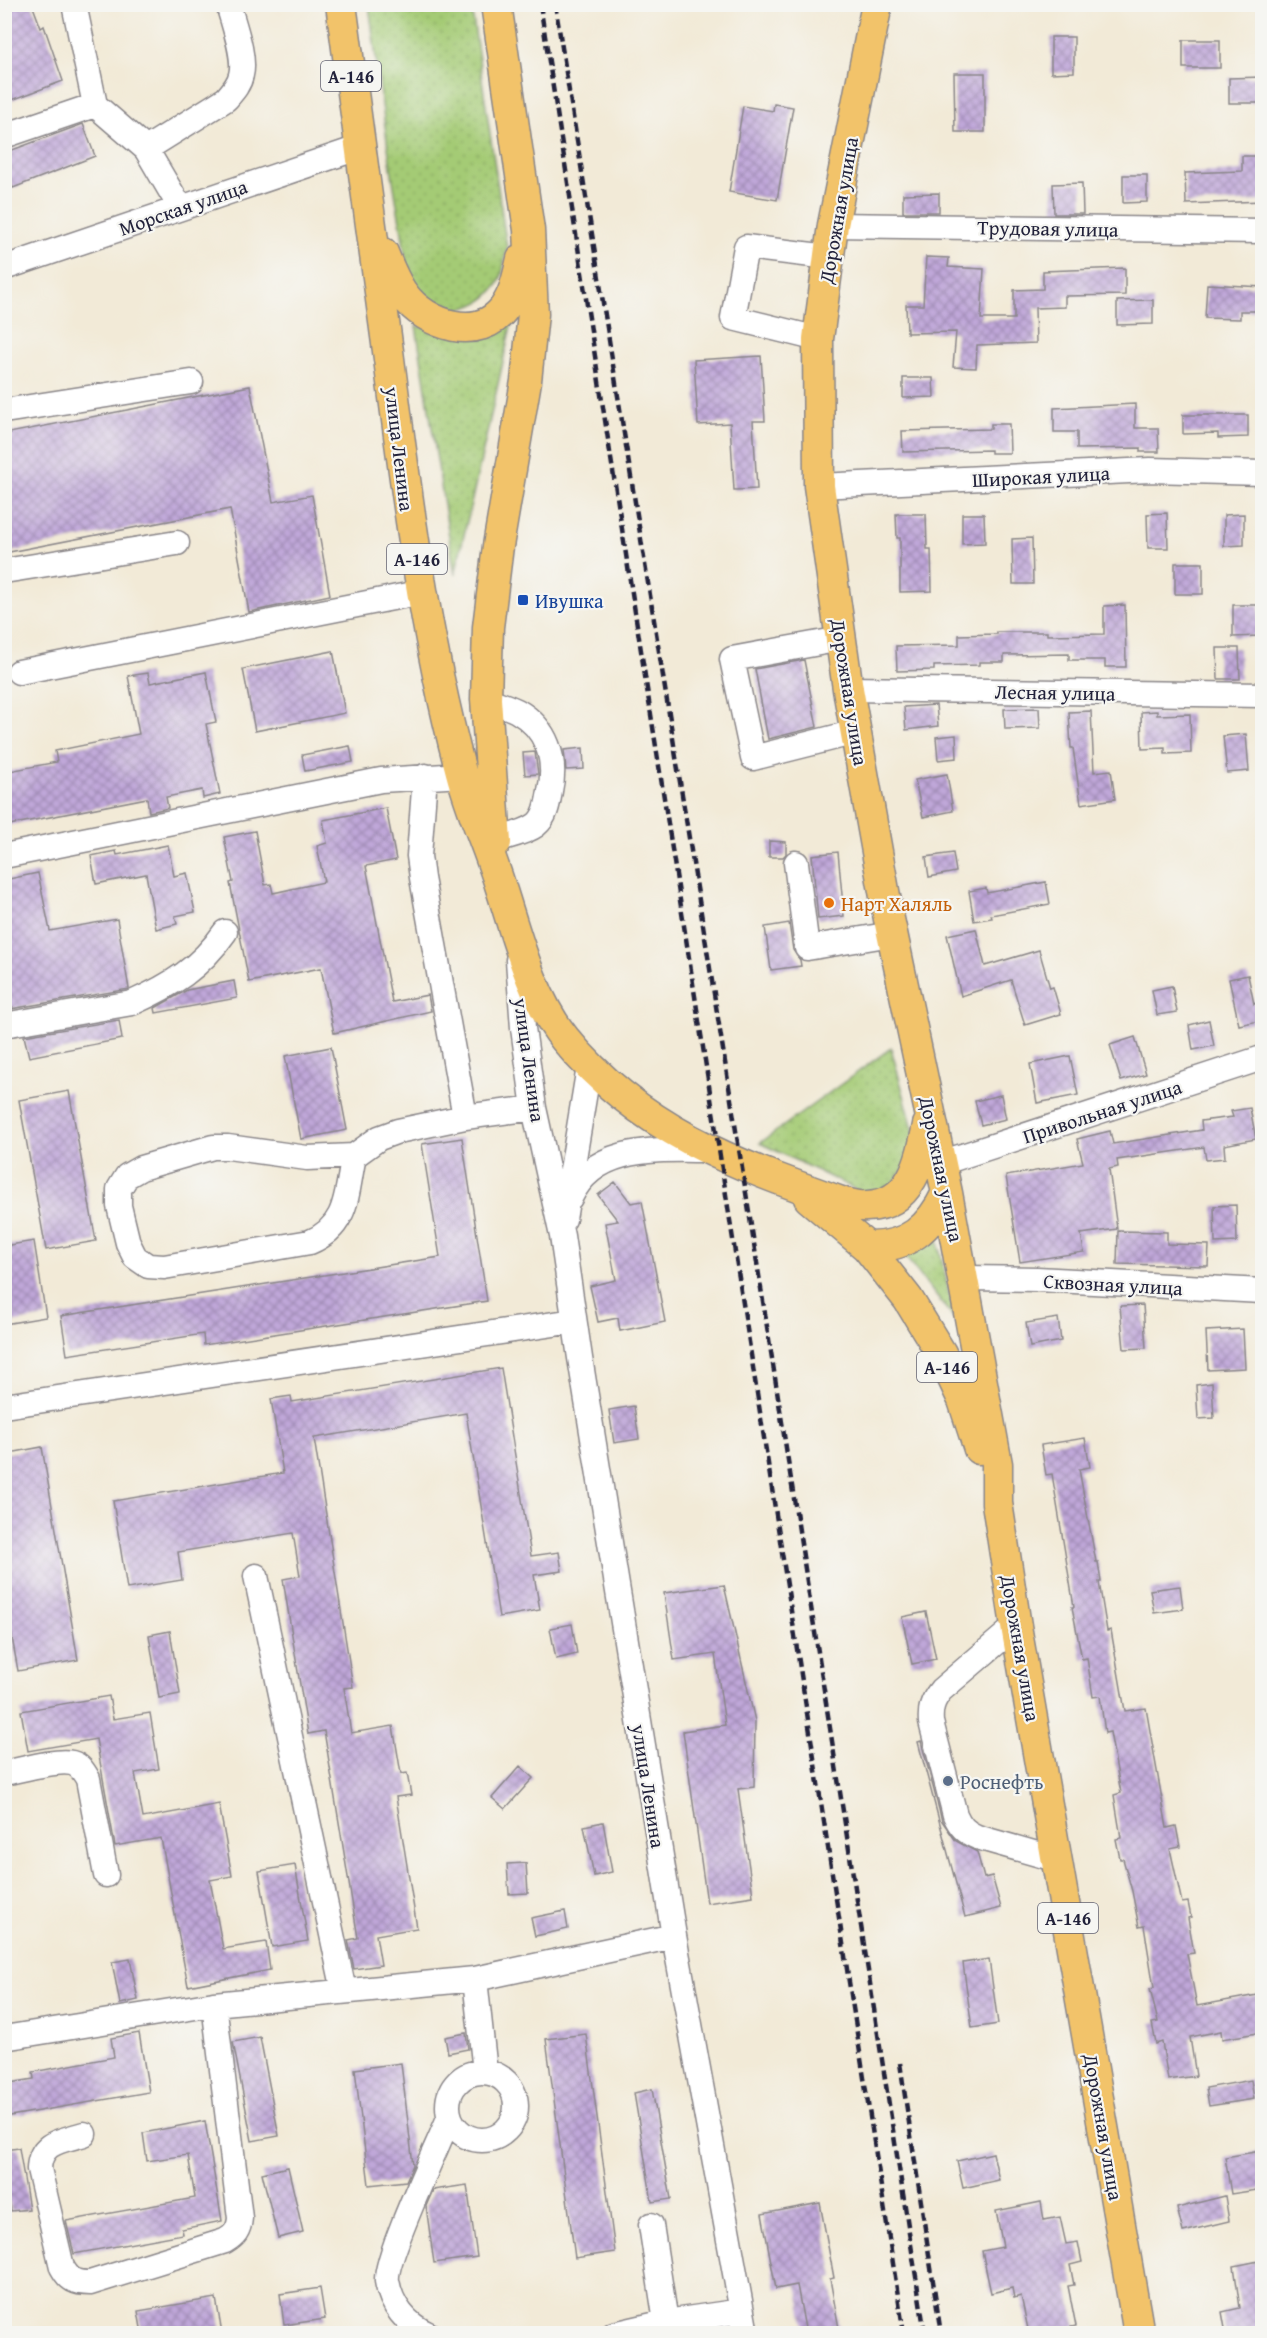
<svg xmlns="http://www.w3.org/2000/svg" width="1267" height="2338" font-family="'Gentium Book Plus',serif">
	<style>
		.grass { fill: url(#grass-dots); stroke: #637658; stroke-width: 1.5 }
		.building { fill: url(#building-cross-hatch) }
		.lines { fill: none; stroke-linecap: round; stroke-linejoin: round }
		.minor-casing { stroke: #8a8689; stroke-width: 27 }
		.major-casing { stroke: #8a8689; stroke-width: 33 }
		.minor { stroke: #fff; stroke-width: 24 }
		.major { stroke: #f2c36a; stroke-width: 30 }
		.rail { stroke: #22223b; stroke-width: 4.5; stroke-dasharray: 9 4.5; stroke-linecap: butt }
		.transit-dot { fill: #1a4fb4; stroke: #f6f6f2; stroke-width: 2 }
		.food-dot { fill: #e8710a; stroke: #f6f6f2; stroke-width: 2 }
		.service-dot { fill: #5c6f8a; stroke: #f6f6f2; stroke-width: 2 }
		.labels { text-anchor: middle; dominant-baseline: central; stroke-width: 4.5; stroke-linejoin: round; paint-order: stroke }
		.shield { fill: #f6f6f2; stroke: #626272; stroke-width: 1.5 }
		.shield-label { font-size: 18px; font-weight: bold; fill: #22223b }
		.street-label { font-size: 20px; fill: #22223b; stroke: #f6f6f2 }
		.transit-label { font-size: 20px; fill: #164399; stroke: #f6f6f2; text-anchor: start }
		.food-label { font-size: 20px; fill: #c56008; stroke: #f6f6f2; text-anchor: start }
		.service-label { font-size: 20px; fill: #4e5e75; stroke: #f6f6f2; text-anchor: start }
	</style>
	<defs>
		<pattern id="grass-dots" width="8" height="8" patternUnits="userSpaceOnUse" patternTransform="scale(1.5)"><rect width="8" height="8" fill="#a4cb75"/><path d="M2 2h.1M6 6h.1" fill="none" stroke="#8dae66" stroke-width="1.8" stroke-linecap="round"/></pattern>
		<pattern id="building-cross-hatch" width="8" height="8" patternUnits="userSpaceOnUse" patternTransform="scale(1.5)"><rect width="8" height="8" fill="#c0a7d9"/><path d="M0 0l8 8M0 8l8-8" fill="none" stroke="#9c88b1"/></pattern>
	</defs>
	<rect width="100%" height="100%" fill="#f6f6f2"/>
	<filter id="ink" filterUnits="userSpaceOnUse"><feTurbulence type="fractalNoise" baseFrequency=".0167" numOctaves="2"/><feDisplacementMap in="SourceGraphic" scale="12" xChannelSelector="R" yChannelSelector="G"/><feConvolveMatrix kernelMatrix="1 2 1 2 8 2 1 2 1" color-interpolation-filters="sRGB"/></filter>
	<filter id="wash" filterUnits="userSpaceOnUse"><feTurbulence type="fractalNoise" baseFrequency=".008" numOctaves="4" result="noise"/><feDisplacementMap in="SourceGraphic" scale="24" xChannelSelector="R" yChannelSelector="G"/><feGaussianBlur stdDeviation="1.35" result="paint"/><feColorMatrix in="noise" values="0 0 0 0 0 0 0 0 0 0 0 0 0 0 0 0 0 1.4 0 .05"/><feComposite in="paint" operator="in"/></filter>
	<g filter="url(#wash)">
		<rect width="100%" height="100%" fill="#f2ead7"/>
		<path class="grass" d="M369,5H471L507,248C504,259 504,275 498,284C475,318 433,317 413,281C405,266 404,244 401,227C387,154 379,79 369,5Z
			M512,322L455,575L416,326L484,338Z
			M891,1048L914,1132L915,1154L887,1191L865,1194L760,1143Z
			M936,1234L955,1320L904,1255Z"/>
		<g id="blocks">
			<path class="building" d="M4,4H32L41,28L44,26L63,81L4,103Z
				M1051,37H1074V72L1051,73Z
				M1183,40H1220V68H1183Z
				M954,73H985V132H955Z
				M1263,77V103H1229V78Z
				M774,104L793,107L777,200L729,192L743,106L773,111Z
				M83,124L95,156L13,188L4,166V153Z
				M1242,156H1263V201L1186,204L1185,173L1242,171Z
				M1123,175H1147V202L1123,203Z
				M1082,183L1083,214H1054L1053,184Z
				M939,193V212H903V194Z
				M926,257L949,258L948,267L984,269L981,319H1014V290L1043,289V271L1125,268V295L1065,296V307L1035,308L1036,343L977,345L976,368L953,367L956,332L907,333L906,305H923Z
				M1207,284L1263,287V311H1240V319L1205,318Z
				M1153,300V324L1117,325V301Z
				M761,356L765,421H753L757,489L734,490L730,423L698,425L694,360Z
				M903,378H933L934,397L903,398Z
				M250,386L273,502L312,495L330,595L249,612L230,509L4,553V434Z
				M1135,404V428H1158L1159,452H1140V448L1077,449V432H1054V408Z
				M1183,415H1248V437L1218,438V433L1183,434Z
				M991,424H1009L1010,453H991V450L903,452L902,431L991,429Z
				M1167,513L1168,548H1148L1147,514Z
				M896,514H926L927,549H931L932,591L900,592V538H897Z
				M962,514H984L985,543L962,544Z
				M1244,514V545L1224,546V515Z
				M1032,538L1033,584H1013L1012,539Z
				M1175,563H1203V594H1175Z
				M1125,605L1126,667H1105V660H1069V654L1004,655V662H979V665L934,666V670L897,671L896,646L959,645V635L997,634V632H1047V635L1104,634V606Z
				M1233,605H1259V636L1233,637Z
				M1217,648H1239L1240,679H1218Z
				M333,651L345,713L255,731L243,669Z
				M804,660L817,727L768,739L755,669Z
				M206,672L216,722L206,724L220,794L203,798L202,790L166,797L168,808L149,812L147,798L4,826V772L57,762L55,751L139,734L128,676L148,673L150,683Z
				M936,705L938,726L906,730L904,707Z
				M1039,708L1040,728L1005,729L1004,709Z
				M1091,711L1094,772L1111,770L1115,799L1081,804L1073,748H1071L1069,712Z
				M1157,711V715L1190,714L1191,753L1165,754V748L1142,749L1141,712Z
				M1246,734L1249,771L1227,773L1223,736Z
				M956,735L957,758L938,760L936,737Z
				M350,746L353,762L305,771L302,755Z
				M583,748L584,769L566,770L564,750Z
				M535,752L538,774L525,775L523,753Z
				M947,774L953,811L923,817L915,780Z
				M386,808L396,860L366,866L392,1002L428,995L431,1011L334,1033L321,968L249,982L230,883L233,882L224,837L255,831L265,885L271,884L273,893L324,882L317,846L327,843L323,820Z
				M769,841L786,842V854L783,857H769Z
				M168,845L174,876L187,873L195,912L175,916L177,924L156,929L146,874L96,884L91,856L116,851L117,855Z
				M838,852L844,916L818,919L812,855Z
				M953,853L956,872L929,877L926,857Z
				M38,873L50,931L117,919L129,989L4,1010V880Z
				M1046,882L1050,904L991,915L992,918L974,921L969,891L986,888L987,893Z
				M789,923L793,950L800,960L801,966L771,970L765,927Z
				M976,929L985,966L1039,950L1050,988L1053,987L1061,1014L1025,1025L1011,980L961,996L947,935Z
				M1248,975L1254,1004L1263,1002V1020L1239,1025L1229,979Z
				M234,981L237,998L156,1013L155,1008L187,990Z
				M1172,986L1177,1012L1157,1015L1152,990Z
				M119,1020L122,1039L29,1057L24,1036Z
				M1209,1020L1214,1046L1193,1050L1189,1025Z
				M1135,1037L1146,1074L1121,1081L1110,1045Z
				M331,1047L347,1130L301,1139L285,1056Z
				M1070,1056L1078,1095L1037,1103L1030,1064Z
				M69,1091L96,1241L46,1250L19,1100Z
				M1001,1095L1006,1119L981,1125L975,1101Z
				M1250,1108L1256,1139L1224,1145L1225,1158L1206,1160L1204,1147L1117,1160L1118,1167L1109,1169L1117,1229L1081,1234L1084,1252L1020,1262L1006,1176L1083,1163L1077,1139L1110,1131L1113,1144L1202,1130L1201,1121L1233,1117L1231,1111Z
				M462,1138L487,1301L204,1345L203,1334L67,1355L61,1316L440,1257L422,1144Z
				M615,1182L631,1203L642,1201L665,1322L620,1331L618,1318L598,1322L590,1286L616,1280L605,1223L618,1221L598,1195Z
				M1236,1205L1237,1242L1215,1243L1214,1206Z
				M1118,1231L1167,1232V1244L1209,1245L1208,1266L1117,1264Z
				M34,1241L46,1317L4,1324V1246Z
				M1143,1305L1146,1348L1124,1349L1120,1306Z
				M1058,1318L1061,1341L1030,1347L1026,1323Z
				M1243,1329L1245,1368L1208,1370L1206,1331Z
				M501,1368L531,1556L559,1552L562,1571L534,1575L540,1610L499,1617L466,1413L314,1438L353,1687L344,1688L351,1733L393,1726L401,1774L407,1773L411,1795L396,1797L417,1928L376,1935L381,1965L354,1969L348,1940L358,1938L324,1731L308,1734L283,1579L300,1576L293,1533L178,1552L182,1580L127,1589L113,1501L283,1473L271,1399L291,1396L292,1402Z
				M1212,1383L1214,1418L1198,1419L1196,1385Z
				M634,1406L639,1439L614,1443L609,1410Z
				M1085,1438L1090,1467L1079,1469L1096,1562H1098L1101,1582H1099L1107,1631L1111,1630L1125,1711L1146,1708L1167,1828L1176,1826L1180,1847L1170,1849L1182,1903L1188,1902L1191,1917L1188,1918L1194,1953L1187,1954L1197,2006L1263,1994V2032L1222,2039L1221,2031L1190,2037L1196,2076L1168,2080L1162,2042L1156,2044L1152,2023L1158,2022L1150,1989L1154,1988L1144,1926L1139,1927L1132,1891L1123,1859H1120L1116,1839L1121,1838L1114,1795L1121,1793L1110,1732L1105,1733L1100,1696L1093,1697L1087,1658L1082,1659L1072,1607H1074L1052,1474L1046,1475L1041,1445Z
				M42,1447L78,1660L18,1671L4,1592V1454Z
				M724,1585L755,1721L754,1787L738,1789L753,1896L707,1903L683,1731L725,1725L715,1654L674,1660L664,1593Z
				M1180,1586L1183,1609L1154,1613L1150,1590Z
				M926,1612L936,1659L912,1664L902,1617Z
				M572,1624L577,1654L556,1659L550,1628Z
				M170,1631L180,1694L159,1698L149,1635Z
				M109,1696L113,1719L150,1713L159,1769L135,1773L143,1818L219,1804L232,1876L210,1880L223,1949L266,1942L270,1970L188,1986L161,1838L115,1846L96,1739L28,1751L21,1711Z
				M921,1741L942,1821L956,1841L977,1852L984,1878L992,1876L1001,1908L965,1917L918,1742Z
				M520,1766L533,1778L505,1809L492,1798Z
				M603,1822L612,1872L594,1876L584,1826Z
				M526,1863L528,1893L509,1894L507,1864Z
				M295,1865L308,1941L272,1947L259,1871Z
				M565,1911L568,1929L535,1936L531,1918Z
				M130,1959L138,2000L120,2004L112,1962Z
				M989,1959L998,2024L972,2028L963,1963Z
				M139,2033L149,2092L4,2117V2084L34,2079L33,2072L114,2057L111,2038Z
				M466,2033L468,2049L448,2053L445,2037Z
				M586,2034L615,2252L575,2258L546,2039Z
				M260,2037L279,2136L252,2141L233,2042Z
				M401,2063L413,2165L406,2181L369,2185L355,2069Z
				M1251,2080L1254,2099L1209,2106L1206,2088Z
				M652,2089L671,2199L652,2202L634,2093Z
				M205,2121L222,2221L182,2229L183,2234L74,2254L66,2221L195,2198L188,2155L147,2161L143,2133Z
				M19,2148L29,2209L11,2211L4,2171V2150Z
				M1261,2151L1263,2189L1231,2194L1225,2157Z
				M993,2153L999,2180L963,2188L957,2161Z
				M288,2167L303,2232L278,2238L262,2173Z
				M467,2185L477,2257L434,2263L426,2206L433,2190Z
				M1225,2196L1229,2221L1183,2232L1177,2208Z
				M1041,2202L1044,2220L1060,2217L1066,2244L1078,2242L1082,2262L1070,2265L1074,2285L1068,2286L1076,2326L1042,2334H1029L1021,2296L1014,2298L1012,2288L991,2293L982,2251L1003,2247L996,2211Z
				M820,2203L834,2278L830,2279L840,2334H806L797,2285L776,2289L762,2214Z
				M1259,2261L1263,2283V2334H1226L1222,2312L1240,2308L1234,2266Z
				M320,2288L325,2319L284,2325L280,2294Z
				M216,2298L222,2334H142L138,2311Z"/>
		</g>
	</g>
	<g filter="url(#ink)">
		<use href="#blocks" fill-opacity="0" stroke="#8a8689" stroke-width="1.5"/>
		<g class="lines">
			<defs>
				<path id="minor" d="M74,4L95,105
					M4,136L95,105L146,149L180,207
					M146,149L226,99C232,92 239,85 241,75C246,57 233,23 228,4
					M833,225L1262,231
					M4,268L361,147
					M818,339L733,318L746,247L829,257
					M4,411L191,382
					M819,486L1150,470L1262,473
					M4,571L177,543
					M841,639L732,659L753,758L856,732
					M19,672L423,592
					M848,689L1262,695
					M486,699C496,703 507,706 517,711C547,728 557,759 550,791C548,803 546,817 536,825C525,833 508,836 496,840
					M425,776L419,856L422,878L465,1117L534,1108
					M4,856L381,780L462,775
					M796,863L807,948L892,934
					M518,960L523,1028L534,1108L562,1236L580,1358L674,1936L746,2334
					M4,1025L132,1003C172,985 200,968 225,932
					M354,1156C346,1192 349,1226 310,1242L164,1267L148,1266L135,1257L128,1243L119,1206V1189L127,1176L141,1168L213,1147H228L307,1158L354,1156L379,1138L398,1131L465,1117
					M941,1163L1262,1058
					M570,1198C594,1144 658,1150 708,1150
					M564,1219L589,1067
					M964,1278L1037,1279L1262,1291
					M4,1406L574,1321
					M256,1576L344,1991
					M1016,1626L941,1690C932,1701 930,1709 931,1722L955,1815C960,1826 965,1832 977,1837L1058,1860
					M4,1773C21,1770 56,1759 72,1763C80,1765 84,1772 88,1779L106,1875
					M475,1979L485,2072
					M4,2038L214,2004L475,1979L674,1936
					M448 2106a34 34 0 1 1 68 0a34 34 0 1 1-68 0Z
					M84,2134C62,2141 40,2141 39,2169L62,2267C69,2280 75,2283 90,2283L225,2241C235,2235 239,2230 240,2218L214,2004
					M651,2225L666,2322
					M428,2334C406,2324 391,2305 387,2281C384,2259 438,2145 449,2118
					M614,2334L666,2322L742,2311"/>
				<path id="major" d="M341,4C357,120 373,236 388,351C406,492 424,634 461,772C471,810 488,847 500,885C516,934 531,997 565,1039C641,1131 735,1164 844,1203C851,1204 860,1207 867,1206C912,1205 921,1160 928,1125
					M496,4L529,230L533,314L526,381L498,546L488,627L486,699L496,842
					M877,4L833,225L818,339L819,486L848,689L889,919L947,1193L997,1464V1503L1016,1626L1139,2334
					M383,253C389,268 395,283 404,295C426,325 480,343 505,307C515,293 518,275 522,259
					M809,1198L867,1247L908,1299L941,1353L963,1400L979,1449
					M867,1247C908,1248 930,1228 947,1193"/>
			</defs>
			<use href="#minor" class="minor-casing"/>
			<use href="#major" class="major-casing"/>
			<use href="#minor" class="minor"/>
			<use href="#major" class="major"/>
			<path class="rail" d="M540,4L904,2334
				M555,4L747,1199L925,2334
				M900,2063L941,2334"/>
		</g>
	</g>
	<rect class="transit-dot" x="517" y="594" width="12" height="12" rx="3"/>
	<circle class="food-dot" cx="829" cy="903" r="6"/>
	<circle class="service-dot" cx="948" cy="1781" r="6"/>
	<g class="labels">
		<g class="shield">
			<rect x="321" y="61" width="60" height="30" rx="4.5"/>
			<rect x="387" y="544" width="60" height="30" rx="4.5"/>
			<rect x="917" y="1352" width="60" height="30" rx="4.5"/>
			<rect x="1038" y="1903" width="60" height="30" rx="4.5"/>
		</g>
		<g class="shield-label">
			<text x="351" y="76">А-146</text>
			<text x="417" y="559">А-146</text>
			<text x="947" y="1367">А-146</text>
			<text x="1068" y="1918">А-146</text>
		</g>
		<g class="street-label">
			<text transform="translate(183 207) rotate(-19)">Морская улица</text>
			<text transform="translate(838 210) rotate(-80)">Дорожная улица</text>
			<text transform="translate(1048 228) rotate(1)">Трудовая улица</text>
			<text transform="translate(400 449) rotate(83)">улица Ленина</text>
			<text transform="translate(1041 476) rotate(-3)">Широкая улица</text>
			<text transform="translate(850 692) rotate(81)">Дорожная улица</text>
			<text transform="translate(1055 692) rotate(1)">Лесная улица</text>
			<text transform="translate(530 1060) rotate(82)">улица Ленина</text>
			<text transform="translate(1102 1111) rotate(-18)">Привольная улица</text>
			<text transform="translate(942 1169) rotate(78)">Дорожная улица</text>
			<text transform="translate(1113 1284) rotate(3)">Сквозная улица</text>
			<text transform="translate(1021 1648) rotate(80)">Дорожная улица</text>
			<text transform="translate(649 1786) rotate(81)">улица Ленина</text>
			<text transform="translate(1104 2127) rotate(80)">Дорожная улица</text>
		</g>
		<g class="transit-label">
			<text x="535" y="600">Ивушка</text>
		</g>
		<g class="food-label">
			<text x="841" y="903">Нарт Халяль</text>
		</g>
		<g class="service-label">
			<text x="960" y="1781">Роснефть</text>
		</g>
	</g>
	<rect width="1267" height="2338" fill="none" stroke="#f6f6f2" stroke-width="24"/>
</svg>
